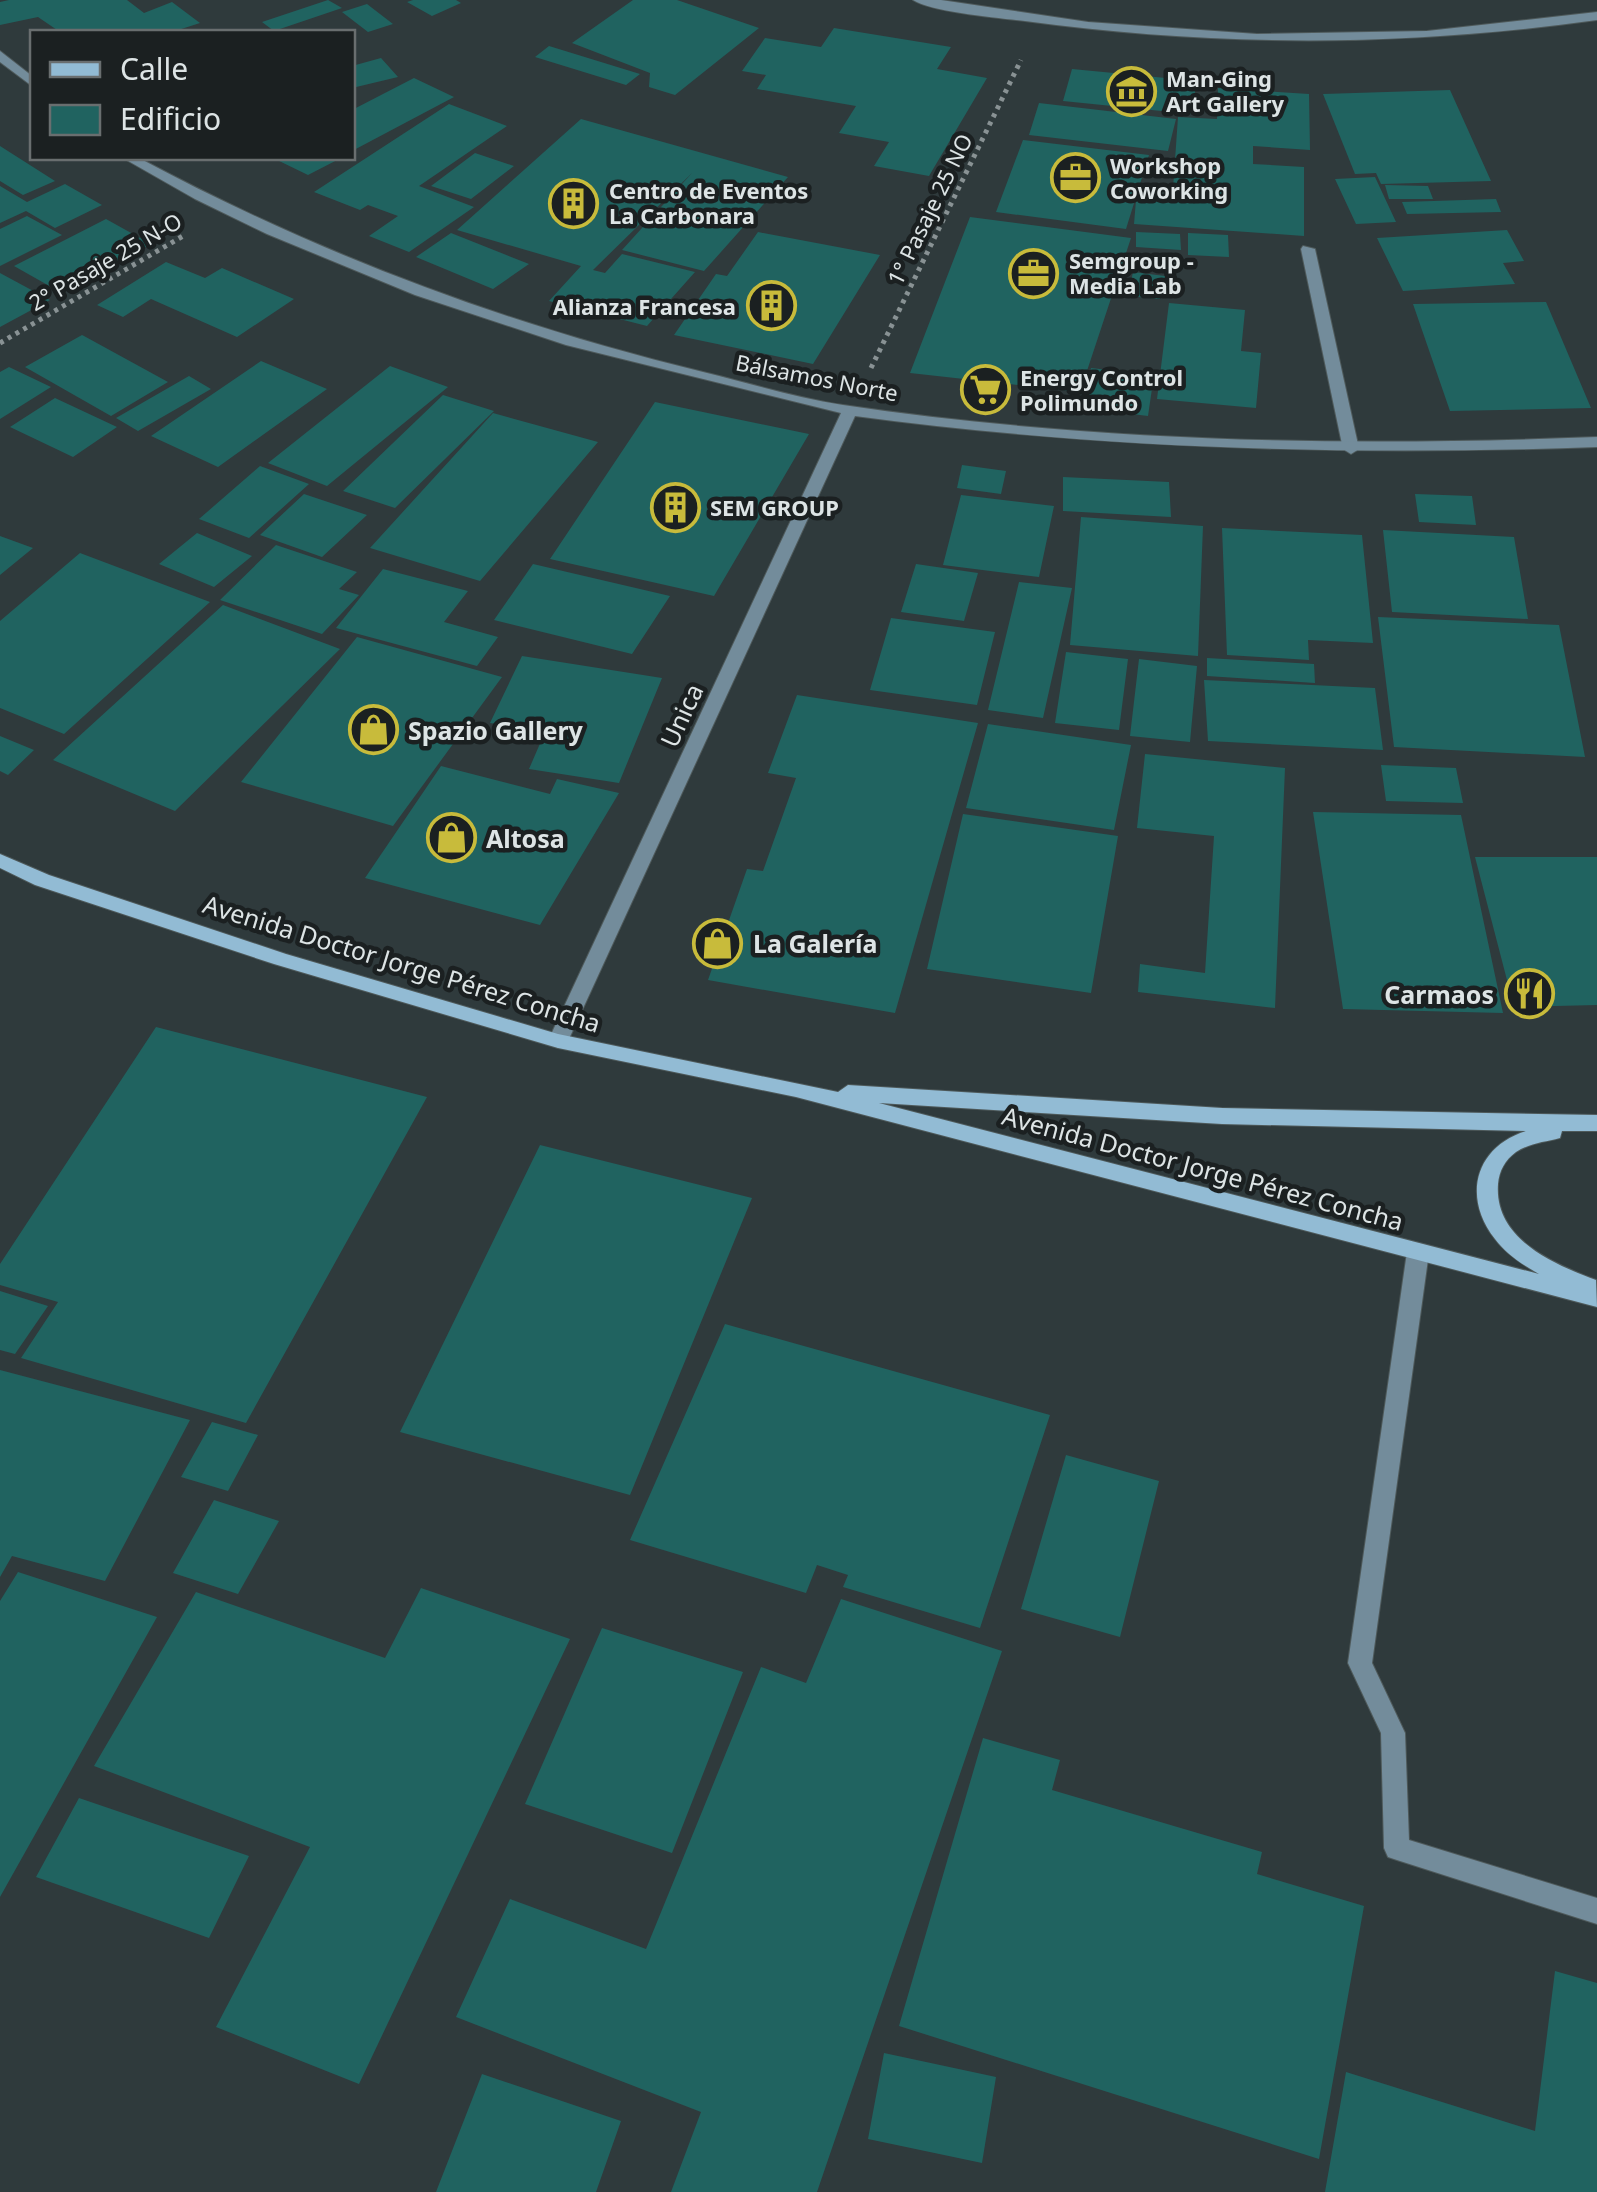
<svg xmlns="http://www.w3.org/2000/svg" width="1597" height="2192" font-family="'Noto Sans',sans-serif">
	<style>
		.building { fill: #206360 }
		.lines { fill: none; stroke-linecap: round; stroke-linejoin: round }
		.lane-casing { stroke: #4e595a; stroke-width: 2 }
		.street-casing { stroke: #4e595a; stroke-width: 2 }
		.secondary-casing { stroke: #4e595a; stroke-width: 2 }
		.path { stroke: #899294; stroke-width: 5; stroke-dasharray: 4 5; stroke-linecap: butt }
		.lane { fill: #738c9b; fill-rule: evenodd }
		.street { fill: #738c9b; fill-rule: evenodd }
		.secondary { fill: #92bbd4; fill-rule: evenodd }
		.labels { text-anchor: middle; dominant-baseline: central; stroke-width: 9; stroke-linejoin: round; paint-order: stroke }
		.far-poi-label { font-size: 22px; font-weight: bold; fill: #dde4e5; stroke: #1b2021; text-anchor: start }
		.far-street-label { font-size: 22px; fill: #dde4e5; stroke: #1b2021 }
		.street-label { font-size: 25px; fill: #dde4e5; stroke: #1b2021 }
		.poi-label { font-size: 25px; font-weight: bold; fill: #dde4e5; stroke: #1b2021; text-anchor: start }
	</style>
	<rect width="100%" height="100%" fill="#2f3a3c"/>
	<path class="building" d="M9,0H127L144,13L172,2L200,23L172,32H60L38,17L0,25V2Z
		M328,0L342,8L274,31L262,22Z
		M413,0H456L461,3L432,16L407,2Z
		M633,0H677L759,28L675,95L649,87L650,73L572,43Z
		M367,4L393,24L368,32L342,12Z
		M834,28L951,47L937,69L987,78L929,176L874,166L889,142L839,133L856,106L757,89L766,75L742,71L765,38L821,47Z
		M549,46L640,74L626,85L535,57Z
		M381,58L398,77L352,88V66Z
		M1072,69L1197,81L1191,114L1063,101Z
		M414,78L454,97L352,151V110Z
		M1218,88L1309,94L1310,150L1253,146V164L1304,167V236L1134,224L1136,200L1172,203L1178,117L1217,119Z
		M1450,90L1491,181L1381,184L1376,173L1355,174L1323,94Z
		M1039,103L1176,119L1168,151L1029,135Z
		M449,104L507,126L419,186L474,207L409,252L369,236L398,216L368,205L360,210L314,192Z
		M581,119L788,177L704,271L622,250L692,173L593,270L605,273L622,254L695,272L647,326L549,301L581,266L457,230Z
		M1023,140L1149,155L1126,229L996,212Z
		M0,146L55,181L23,195L0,181Z
		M475,153L514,166L471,199L431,186Z
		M273,158H341L308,175Z
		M1375,177L1396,222L1356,224L1335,179Z
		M65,184L102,205L55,228L26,211L0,223V186L27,202Z
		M1385,185L1428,186L1433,199H1389Z
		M1496,199L1501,212L1407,214L1402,202Z
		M27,216L62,235L0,266V229Z
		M970,217L1131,238L1080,392L910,373Z
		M106,219L151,244L60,292L14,266Z
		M1507,230L1524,261L1503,263L1515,284L1403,291L1377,238Z
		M758,232L880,255L813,364L674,335L716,274L727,276Z
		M1136,232L1180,234L1181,250L1136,247Z
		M451,233L529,264L493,289L416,257Z
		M1188,233L1228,235L1229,257L1188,255Z
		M166,262L205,278L222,268L294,299L237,337L151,299L123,317L97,305Z
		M1133,272L1165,276L1160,299L1128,296Z
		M0,273L50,300L0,327Z
		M1546,302L1591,408L1450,411L1413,304Z
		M1169,303L1245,310L1241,351L1261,353L1256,408L1157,399Z
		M82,335L84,336L168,382L111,416L25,367Z
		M261,361L327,389L218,467L151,436Z
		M390,366L448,387L327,486L268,463Z
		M9,367L51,387L0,419V372Z
		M1091,368L1154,375L1148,416L1083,408Z
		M189,376L211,389L138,431L116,418Z
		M443,395L494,411L395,508L343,491Z
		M55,398L117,427L73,457L10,427Z
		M655,402L809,434L714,596L550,559Z
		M493,413L598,442L480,581L370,548Z
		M962,465L1006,471L1001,494L957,488Z
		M260,466L309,484L249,538L199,519Z
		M1063,477L1169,482L1171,517L1063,511Z
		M304,494L367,515L322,557L260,535Z
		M1415,494L1472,496L1476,525L1419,522Z
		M961,495L1054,506L1039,577L943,565Z
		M1081,517L1203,526L1198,656L1070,645Z
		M1222,528L1362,535L1373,643L1308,640L1309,660L1227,655Z
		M1383,530L1514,537L1528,619L1392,612Z
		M197,533L252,556L214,587L159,564Z
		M0,536L33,548L0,575Z
		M276,545L357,572L339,589L359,595L322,634L220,600Z
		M80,553L210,602L64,734L0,708V621Z
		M533,564L670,596L632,654L494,620Z
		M916,564L978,573L964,621L901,612Z
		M383,569L468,591L444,622L498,637L477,666L336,628Z
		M1019,582L1072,588L1043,718L988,710Z
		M223,605L340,649L175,811L53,760Z
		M1378,617L1559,625L1585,757L1394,747Z
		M891,618L995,632L977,705L870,690Z
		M357,637L502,677L393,826L241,782Z
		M1066,652L1128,659L1119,730L1055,723Z
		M522,656L662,678L619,783L529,769L545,732L490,723Z
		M1207,658L1314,664L1315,683L1207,676Z
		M1139,659L1197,666L1190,742L1130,736Z
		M1204,680L1375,688L1383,750L1208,741Z
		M797,695L978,723L895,1013L708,980L747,869L763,871L796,778L768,773Z
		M988,724L1131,745L1114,830L966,808Z
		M0,736L34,750L8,775L0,771Z
		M1145,754L1285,768L1275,1008L1138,992L1140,964L1205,973L1214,836L1137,828Z
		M1381,765L1456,768L1463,803L1386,801Z
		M441,766L550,794L557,779L619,793L540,925L365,878Z
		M1313,812L1461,815L1503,1013L1343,1009Z
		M963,814L1118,836L1091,993L927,969Z
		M1475,857H1597V1005L1514,1007Z
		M156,1027L427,1097L246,1423L21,1358L58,1302L0,1285V1264Z
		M540,1145L752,1198L630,1495L400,1432Z
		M0,1291L48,1306L15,1354L0,1350Z
		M725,1324L1050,1415L980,1628L843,1587L848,1575L817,1565L806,1593L630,1540Z
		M0,1370L190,1420L105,1581L12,1556L0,1577Z
		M212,1422L258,1435L228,1491L181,1477Z
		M1066,1455L1159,1481L1120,1637L1021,1609Z
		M214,1500L279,1521L238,1594L173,1573Z
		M18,1572L157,1617L0,1897V1601Z
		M421,1588L570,1639L359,2084L216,2027L310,1847L94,1766L196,1592L385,1658Z
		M841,1599L1002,1651L817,2192H671L701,2112L456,2017L510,1899L646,1949L761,1667L806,1683Z
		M602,1628L743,1672L672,1853L525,1804Z
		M983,1738L1060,1760L1052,1790L1262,1852L1257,1874L1364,1906L1319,2159L899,2026Z
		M79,1798L249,1856L209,1938L36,1877Z
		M1555,1971L1597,1983V2192H1325L1346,2072L1535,2131Z
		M884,2053L996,2077L982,2163L868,2139Z
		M482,2074L621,2121L596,2192H436Z"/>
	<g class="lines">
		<defs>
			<path id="lane" d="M1303,246L1315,249L1359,449L1351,454L1343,449L1301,249Z"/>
			<path id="street" d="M913,0H941L1088,22L1257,34L1427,31L1597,12V20C1403,47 1219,47 1025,21C998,18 932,12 913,0Z
				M0,51L32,76V86L0,62Z
				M123,158H139C318,254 505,324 703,372C749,383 796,398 843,405C1093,442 1344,447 1597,437V447C1348,456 1102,449 855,416L568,1041L558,1048L548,1041L841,413L566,345L415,295L267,234L195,199Z
				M1418,1243L1425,1246L1429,1252L1372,1663L1405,1733L1409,1840L1597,1898V1924L1397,1860L1388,1857L1384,1848L1381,1733L1348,1663L1407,1252L1411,1246Z"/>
			<path id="secondary" d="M0,854L49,875L286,954L558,1034L838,1092L848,1085L1222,1108L1597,1115V1131H1562L1560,1138C1545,1142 1530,1143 1516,1152C1505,1160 1499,1171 1498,1184C1494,1239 1553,1264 1596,1280L1597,1307L796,1097L558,1048L274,964L35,885L0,868ZM879,1103L1222,1124L1526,1131C1475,1147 1462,1197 1495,1239C1506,1254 1523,1265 1539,1274Z"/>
		</defs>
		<use href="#lane" class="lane-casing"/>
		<use href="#street" class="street-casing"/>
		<use href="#secondary" class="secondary-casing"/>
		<path class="path" d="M0,343L183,236
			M871,368L1021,60"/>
		<use href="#lane" class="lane"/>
		<use href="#street" class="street"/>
		<use href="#secondary" class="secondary"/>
	</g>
	<defs>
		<symbol id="museum-ring" viewBox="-11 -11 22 22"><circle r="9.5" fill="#1b2021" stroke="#c8bb3b" stroke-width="1.5"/><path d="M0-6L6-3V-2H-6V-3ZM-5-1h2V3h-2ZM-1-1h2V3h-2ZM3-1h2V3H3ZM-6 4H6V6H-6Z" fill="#c8bb3b"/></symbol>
		<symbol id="office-ring" viewBox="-11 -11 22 22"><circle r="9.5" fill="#1b2021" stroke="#c8bb3b" stroke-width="1.5"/><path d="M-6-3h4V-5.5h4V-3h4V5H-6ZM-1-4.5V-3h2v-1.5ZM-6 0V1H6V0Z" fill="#c8bb3b"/></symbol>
		<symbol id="building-ring" viewBox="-11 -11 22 22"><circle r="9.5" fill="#1b2021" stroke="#c8bb3b" stroke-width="1.5"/><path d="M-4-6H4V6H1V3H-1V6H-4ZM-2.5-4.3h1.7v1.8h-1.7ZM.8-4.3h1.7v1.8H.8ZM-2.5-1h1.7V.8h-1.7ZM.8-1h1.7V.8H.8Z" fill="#c8bb3b"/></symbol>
		<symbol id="supermarket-ring" viewBox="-11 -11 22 22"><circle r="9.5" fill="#1b2021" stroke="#c8bb3b" stroke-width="1.5"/><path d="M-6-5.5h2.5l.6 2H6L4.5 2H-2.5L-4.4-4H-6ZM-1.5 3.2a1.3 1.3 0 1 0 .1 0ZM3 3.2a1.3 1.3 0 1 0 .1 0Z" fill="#c8bb3b"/></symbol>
		<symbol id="shop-ring" viewBox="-11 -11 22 22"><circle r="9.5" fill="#1b2021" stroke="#c8bb3b" stroke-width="1.5"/><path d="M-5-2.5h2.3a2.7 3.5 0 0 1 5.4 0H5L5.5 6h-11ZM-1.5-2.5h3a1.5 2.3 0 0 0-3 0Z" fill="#c8bb3b"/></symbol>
		<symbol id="restaurant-ring" viewBox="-11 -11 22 22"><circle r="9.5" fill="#1b2021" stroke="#c8bb3b" stroke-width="1.5"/><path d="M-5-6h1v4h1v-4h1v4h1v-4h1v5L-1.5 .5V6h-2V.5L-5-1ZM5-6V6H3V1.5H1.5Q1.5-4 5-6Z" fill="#c8bb3b"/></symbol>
	</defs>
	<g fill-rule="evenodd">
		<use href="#museum-ring" x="1104" y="64" width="55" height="55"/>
		<use href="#office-ring" x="1048" y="150" width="55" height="55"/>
		<use href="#building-ring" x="546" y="176" width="55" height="55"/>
		<use href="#office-ring" x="1006" y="246" width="55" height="55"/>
		<use href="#building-ring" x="744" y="278" width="55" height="55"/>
		<use href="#supermarket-ring" x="958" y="362" width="55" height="55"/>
		<use href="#building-ring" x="648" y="480" width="55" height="55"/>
		<use href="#shop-ring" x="346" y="702" width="55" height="55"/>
		<use href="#shop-ring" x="424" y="810" width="55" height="55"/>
		<use href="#shop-ring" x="690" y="916" width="55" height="55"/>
		<use href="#restaurant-ring" x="1502" y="966" width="55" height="55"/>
	</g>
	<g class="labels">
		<g class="far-poi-label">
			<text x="1166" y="78">Man-Ging<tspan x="1166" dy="25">Art Gallery</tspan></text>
			<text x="1110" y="165">Workshop<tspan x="1110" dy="25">Coworking</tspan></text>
			<text x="609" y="190">Centro de Eventos<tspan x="609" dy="25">La Carbonara</tspan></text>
			<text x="1069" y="260">Semgroup -<tspan x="1069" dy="25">Media Lab</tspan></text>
			<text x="736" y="306" text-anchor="end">Alianza Francesa</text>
			<text x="1020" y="377">Energy Control<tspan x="1020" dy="25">Polimundo</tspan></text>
			<text x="710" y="507">SEM GROUP</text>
		</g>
		<g class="far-street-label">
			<text transform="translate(929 209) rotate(-64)">1° Pasaje 25 NO</text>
			<text transform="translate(105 261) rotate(-30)">2° Pasaje 25 N-O</text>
			<text transform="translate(817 377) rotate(11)">Bálsamos Norte</text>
		</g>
		<g class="street-label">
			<text transform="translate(681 715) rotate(-65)">Unica</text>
			<text transform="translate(402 963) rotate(17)">Avenida Doctor Jorge Pérez Concha</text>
			<text transform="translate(1203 1168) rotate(15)">Avenida Doctor Jorge Pérez Concha</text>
		</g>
		<g class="poi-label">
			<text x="408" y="730">Spazio Gallery</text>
			<text x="486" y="838">Altosa</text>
			<text x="753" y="943">La Galería</text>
			<text x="1494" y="994" text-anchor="end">Carmaos</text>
		</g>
	</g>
	<rect x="30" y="30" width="325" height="130" fill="#1b2021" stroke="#696e6f" stroke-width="2.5"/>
	<rect x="50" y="62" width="50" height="15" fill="#92bbd4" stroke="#696e6f" stroke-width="2.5"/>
	<text x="120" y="80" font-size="30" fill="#dde4e5">Calle</text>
	<rect x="50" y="105" width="50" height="30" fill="#206360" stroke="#696e6f" stroke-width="2.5"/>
	<text x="120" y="130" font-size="30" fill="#dde4e5">Edificio</text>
</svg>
